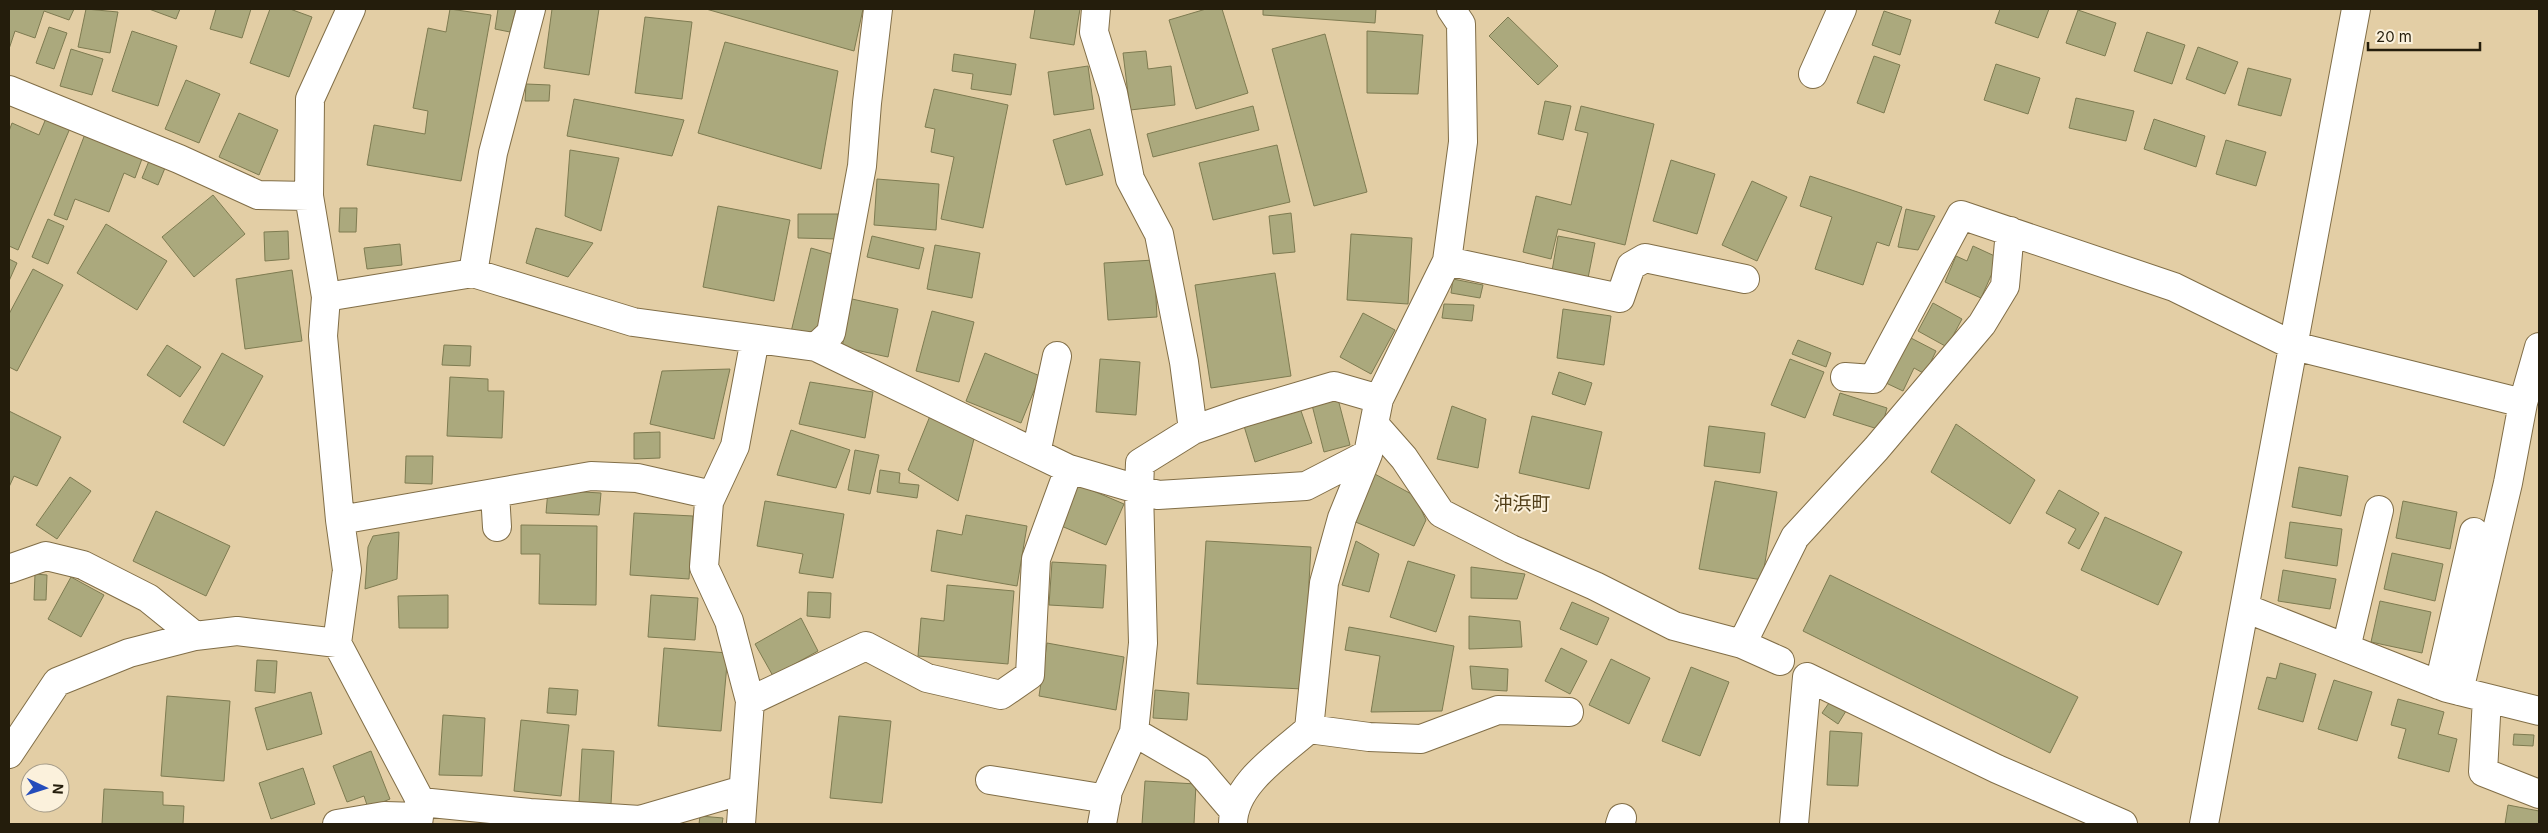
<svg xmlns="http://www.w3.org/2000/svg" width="2548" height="833" font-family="Inter,'Noto Sans JP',sans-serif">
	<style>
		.building { fill: #aba97d; stroke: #7e7b51 }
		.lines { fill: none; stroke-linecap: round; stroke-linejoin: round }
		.minor-casing { stroke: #816e47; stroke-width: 30 }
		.minor { stroke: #fff; stroke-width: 28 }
		.labels { text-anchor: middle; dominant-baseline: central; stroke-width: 4; stroke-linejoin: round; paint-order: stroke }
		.quarter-label { font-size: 19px; fill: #503e18; stroke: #fbf1dc }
	</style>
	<rect width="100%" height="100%" fill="#e3cea5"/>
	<path class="building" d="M9,9H74L69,20L44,11L35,38L15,31L9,49Z
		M86,9L118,12L110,53L78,47Z
		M149,9H180L176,19Z
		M216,9H251L242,38L210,29Z
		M270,9H290L312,17L289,77L250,63Z
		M450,9L491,15L461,181L367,165L374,125L425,134L428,111L413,108L428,28L446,32Z
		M498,9H516L510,32L495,29Z
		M552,9H599L589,75L544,68Z
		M706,9H863L854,51Z
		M1035,9H1080L1074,45L1030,38Z
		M1206,9H1222L1248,93L1196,109L1169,20Z
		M1263,9H1376L1375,23L1263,15Z
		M2000,9H2049L2038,38L1995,23Z
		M2078,10L2116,23L2105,56L2066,43Z
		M1884,11L1911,20L1900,55L1872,45Z
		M645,17L692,22L682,99L635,93Z
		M1508,17L1558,66L1538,85L1489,36Z
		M49,27L67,33L54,69L36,63Z
		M132,31L177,46L158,106L112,91Z
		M1367,31L1423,35L1418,94L1367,93Z
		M2147,32L2185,45L2172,84L2134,71Z
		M1325,34L1367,192L1314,206L1272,49Z
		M725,42L838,71L821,169L698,133Z
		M2198,47L2238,62L2225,94L2186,79Z
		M71,49L103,59L92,95L60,86Z
		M1146,51L1148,69L1171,66L1175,105L1130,110L1123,53Z
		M954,54L1016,64L1011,95L971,89L973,74L952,71Z
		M1874,56L1900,65L1884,113L1857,103Z
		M1996,64L2040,78L2028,114L1984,100Z
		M1088,66L1094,109L1054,115L1048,72Z
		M2248,68L2291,79L2281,116L2238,105Z
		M186,80L220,94L199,143L165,129Z
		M526,84L550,85L549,101H525Z
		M934,89L1008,105L983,228L941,219L954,157L931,152L935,129L925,127Z
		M2076,98L2134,111L2126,141L2069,128Z
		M574,99L684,120L672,156L567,136Z
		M1545,101L1571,106L1563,140L1538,134Z
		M1253,106L1259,130L1153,157L1147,134Z
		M1581,106L1654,124L1625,245L1558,229L1551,259L1523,252L1536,196L1571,205L1588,133L1575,130Z
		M239,113L278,130L259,175L219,157Z
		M47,116L71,126L18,250L9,246V131L12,123L39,135Z
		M2154,119L2205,136L2196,167L2144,149Z
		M1090,129L1103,175L1066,185L1053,140Z
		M85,134L143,156L135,178L124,173L109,212L75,199L67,220L54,215Z
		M2226,140L2266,152L2256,186L2216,174Z
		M1277,145L1290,202L1213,220L1199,163Z
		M570,150L619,158L601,231L565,216Z
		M1671,160L1715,174L1697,234L1653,221Z
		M149,161L165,168L158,185L142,178Z
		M1810,176L1902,207L1889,246L1877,242L1863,285L1815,269L1832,217L1800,206Z
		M877,179L939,184L936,230L874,225Z
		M1752,181L1787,197L1757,261L1722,245Z
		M213,195L245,234L194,277L162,237Z
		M718,206L790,220L774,301L703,287Z
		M340,208H357L356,232H339Z
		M1906,209L1935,216L1918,250L1898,247Z
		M1291,213L1295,252L1273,254L1269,216Z
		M798,214H838V239L798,238Z
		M48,219L64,226L48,264L32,257Z
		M106,224L167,261L137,310L77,273Z
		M536,228L593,243L568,277L526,263Z
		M288,231L289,259L265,261L264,232Z
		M1351,234L1412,238L1408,304L1347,300Z
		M872,236L924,248L919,269L867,257Z
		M1558,236L1595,243L1588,278L1552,271Z
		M400,244L402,265L367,269L364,248Z
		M935,245L980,253L972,298L927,289Z
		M1973,246L1999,258L1981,298L1945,282L1956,256L1967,261Z
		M811,248L832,254L817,333L791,332Z
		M9,259L17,263L9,281Z
		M1154,260L1157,317L1108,320L1104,263Z
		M33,269L63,285L17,371L9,367V314Z
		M292,270L302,341L245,349L236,279Z
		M1275,273L1291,376L1211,388L1195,285Z
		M1453,279L1483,285L1480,298L1451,293Z
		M852,299L898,309L888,357L842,347Z
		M1933,303L1962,319L1947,347L1918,331Z
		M1444,304L1474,305L1472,321L1442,318Z
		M1563,309L1611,316L1604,365L1557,358Z
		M932,311L974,322L959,382L916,371Z
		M1363,313L1395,330L1371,374L1340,357Z
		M1909,337L1936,351L1925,374L1914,368L1903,391L1886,383Z
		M1798,340L1831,353L1826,367L1792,354Z
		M167,345L201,367L180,397L147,375Z
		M444,345L471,346L470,366L442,365Z
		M222,353L263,376L224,446L183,422Z
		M985,353L1040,376L1021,423L966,401Z
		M1100,359L1140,362L1136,415L1096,412Z
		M1790,359L1824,372L1805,418L1771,405Z
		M730,369L714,439L650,424L662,371Z
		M1559,372L1592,383L1585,405L1552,394Z
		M450,377L488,379V391H504L502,438L447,436Z
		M810,382L873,392L865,438L799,424Z
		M1840,393L1887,408L1881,430L1833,415Z
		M1338,399L1350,445L1324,452L1312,405Z
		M1452,406L1486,419L1478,468L1437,459Z
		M1300,408L1312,443L1255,462L1244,426Z
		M9,411L61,437L37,486L14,476L9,487Z
		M930,416L974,439L958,501L908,470Z
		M1532,416L1602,432L1589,489L1519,473Z
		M1956,424L2035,480L2010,524L1931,472Z
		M1709,426L1765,433L1760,473L1704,466Z
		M791,430L850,450L836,488L777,475Z
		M660,432V458L634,459V433Z
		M855,450L879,455L870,494L848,490Z
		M406,456H433L432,484L405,483Z
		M2299,467L2348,476L2341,516L2292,507Z
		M880,470L900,473L899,483L919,485L917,498L877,492Z
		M1373,473L1415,496L1426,520L1414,546L1353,521Z
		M70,477L91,491L57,539L36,525Z
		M1715,481L1777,492L1762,580L1699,569Z
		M1077,484L1124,504L1106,545L1059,525Z
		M548,490L601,493L599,515L546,513Z
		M2059,490L2099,513L2079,549L2068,543L2076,529L2046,513Z
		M765,501L844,514L833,578L799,573L803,554L757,546Z
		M2403,501L2457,512L2450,549L2396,538Z
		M156,511L230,546L206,596L133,561Z
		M634,513L693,516L689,579L630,575Z
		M966,515L1027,526L1017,586L931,571L937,530L962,535Z
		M2105,517L2182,552L2158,605L2081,570Z
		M2290,522L2342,529L2337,566L2285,558Z
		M521,525L597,526L596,605L539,604L540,554H521Z
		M399,532L397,579L365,589L368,547L373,536Z
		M1206,541L1311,547L1303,689L1197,684Z
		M1356,541L1379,554L1369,592L1342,585Z
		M2392,553L2443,564L2435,601L2384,589Z
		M1408,561L1455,575L1436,632L1390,617Z
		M1052,562L1106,565L1103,608L1049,605Z
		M1471,567L1525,574L1517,599L1471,598Z
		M2283,570L2336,579L2330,609L2278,601Z
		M35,574L47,575L46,600H34Z
		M1830,575L2078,697L2050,753L1803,631Z
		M71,577L104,595L81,637L48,619Z
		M947,585L1014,591L1008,664L918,656L921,618L944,621Z
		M808,592L831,593L830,618L807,616Z
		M448,595V628H399L398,596Z
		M651,595L698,598L695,640L648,637Z
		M2380,601L2431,612L2422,653L2371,642Z
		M1572,602L1609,618L1597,645L1560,629Z
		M1469,616L1520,621L1522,647L1469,649Z
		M801,618L818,651L773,676L755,644Z
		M1349,627L1454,646L1442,711L1371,712L1380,656L1345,650Z
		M1047,643L1124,657L1116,710L1039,696Z
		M664,648L728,653L721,731L658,726Z
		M1561,648L1587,661L1570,694L1545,681Z
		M1611,659L1650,678L1629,724L1589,705Z
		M257,660L277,661L275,693L255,691Z
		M2280,663L2316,674L2303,722L2258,709L2267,677L2276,679Z
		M1470,666L1508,669L1507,691L1472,689Z
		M1691,667L1729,682L1700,756L1662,741Z
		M2334,680L2372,692L2357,741L2318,729Z
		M549,688L578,690L576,715L547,713Z
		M1155,690L1189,693L1187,720L1153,718Z
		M311,692L322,734L267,750L255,708Z
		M167,696L230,701L224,781L161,776Z
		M2398,699L2444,712L2438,734L2457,739L2449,772L2398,758L2406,729L2391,725Z
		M1831,700L1846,711L1838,724L1822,713Z
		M443,715L485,718L482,776L439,775Z
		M839,716L891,721L882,803L830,798Z
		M521,720L569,725L561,796L514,791Z
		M1830,731L1862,733L1858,786L1827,785Z
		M2514,734L2534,735L2533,746L2513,745Z
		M582,749L614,751L611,804L579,802Z
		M371,751L390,799L368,808L364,796L347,802L333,766Z
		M303,768L315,804L271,819L259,783Z
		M1145,781L1196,784L1194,824H1142Z
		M104,789L163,792V805L184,806L183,824H102Z
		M2508,805L2539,811V824H2505Z
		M700,816L723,818L722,824H699Z"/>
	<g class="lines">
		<defs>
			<path id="minor" d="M1096,9L1094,32L1113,93L1130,179L1159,234L1184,362L1193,430
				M1813,74L1842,9
				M9,90L179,159L258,195L309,196
				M1447,261L1620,298L1631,266L1645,258L1745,279
				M473,273L493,153L531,9
				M326,297L473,273L633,322L816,347L1069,469L1158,495L1306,486L1368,454L1379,399L1447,261L1463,142L1461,24L1451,9
				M816,347L831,333L862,166L867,103L878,9
				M1845,377L1873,379L1961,215L2174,287L2294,346L2523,403L2539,347
				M1374,424L1404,458L1441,513L1511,549L1595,586L1674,626L1742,644L1780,661
				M1036,453L1057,356
				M495,493L497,527
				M340,520L591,476L637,478L712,495
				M9,569L46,556L83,565L148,598L195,636
				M2245,608L2447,688L2539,711
				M337,643L421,802L418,824
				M1742,644L1795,537L1876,449L1982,324L2005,286L2010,231
				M2346,648L2379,510
				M2439,685L2474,532
				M2459,691L2508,483L2523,403
				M2487,698L2483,772L2539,794
				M750,701L866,646L927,678L1001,695L1030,675L1036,559L1069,469
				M1309,729L1369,737L1421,739L1498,710L1569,712
				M1134,732L1198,769L1233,810
				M9,754L57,682L129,653L195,636L237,631L337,643L347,570L340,520L323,336L326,297L309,196L310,99L351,9
				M990,780L1107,799
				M421,802L530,813L640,820L743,790
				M337,824L384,816L419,817
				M741,824L750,701L729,621L704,567L709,502L735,446L755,339
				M1102,824L1108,791L1134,732L1143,643L1139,491L1140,463L1193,430L1242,413L1334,386L1379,399
				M1233,824C1233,784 1281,754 1309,729L1324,583L1342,518L1368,454
				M1620,824L1622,818
				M1794,824L1807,677L1997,769L2123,824
				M2204,824L2356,9"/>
		</defs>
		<use href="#minor" class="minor-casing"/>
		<use href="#minor" class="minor"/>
	</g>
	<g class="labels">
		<g class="quarter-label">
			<text x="1522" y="503">沖浜町</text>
		</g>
	</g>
	<rect width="2548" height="833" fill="none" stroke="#241d0c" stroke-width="20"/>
	<g transform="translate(45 788) rotate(94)"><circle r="24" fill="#fbf1dc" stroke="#a59c89"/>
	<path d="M0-4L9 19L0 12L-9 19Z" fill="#244cbb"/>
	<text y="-8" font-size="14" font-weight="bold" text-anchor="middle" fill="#241d0c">N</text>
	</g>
	<path d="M2368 42v8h112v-8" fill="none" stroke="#241d0c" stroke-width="2.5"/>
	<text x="2376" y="42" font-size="15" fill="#241d0c" stroke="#fbf1dc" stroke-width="4" paint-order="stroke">20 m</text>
</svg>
